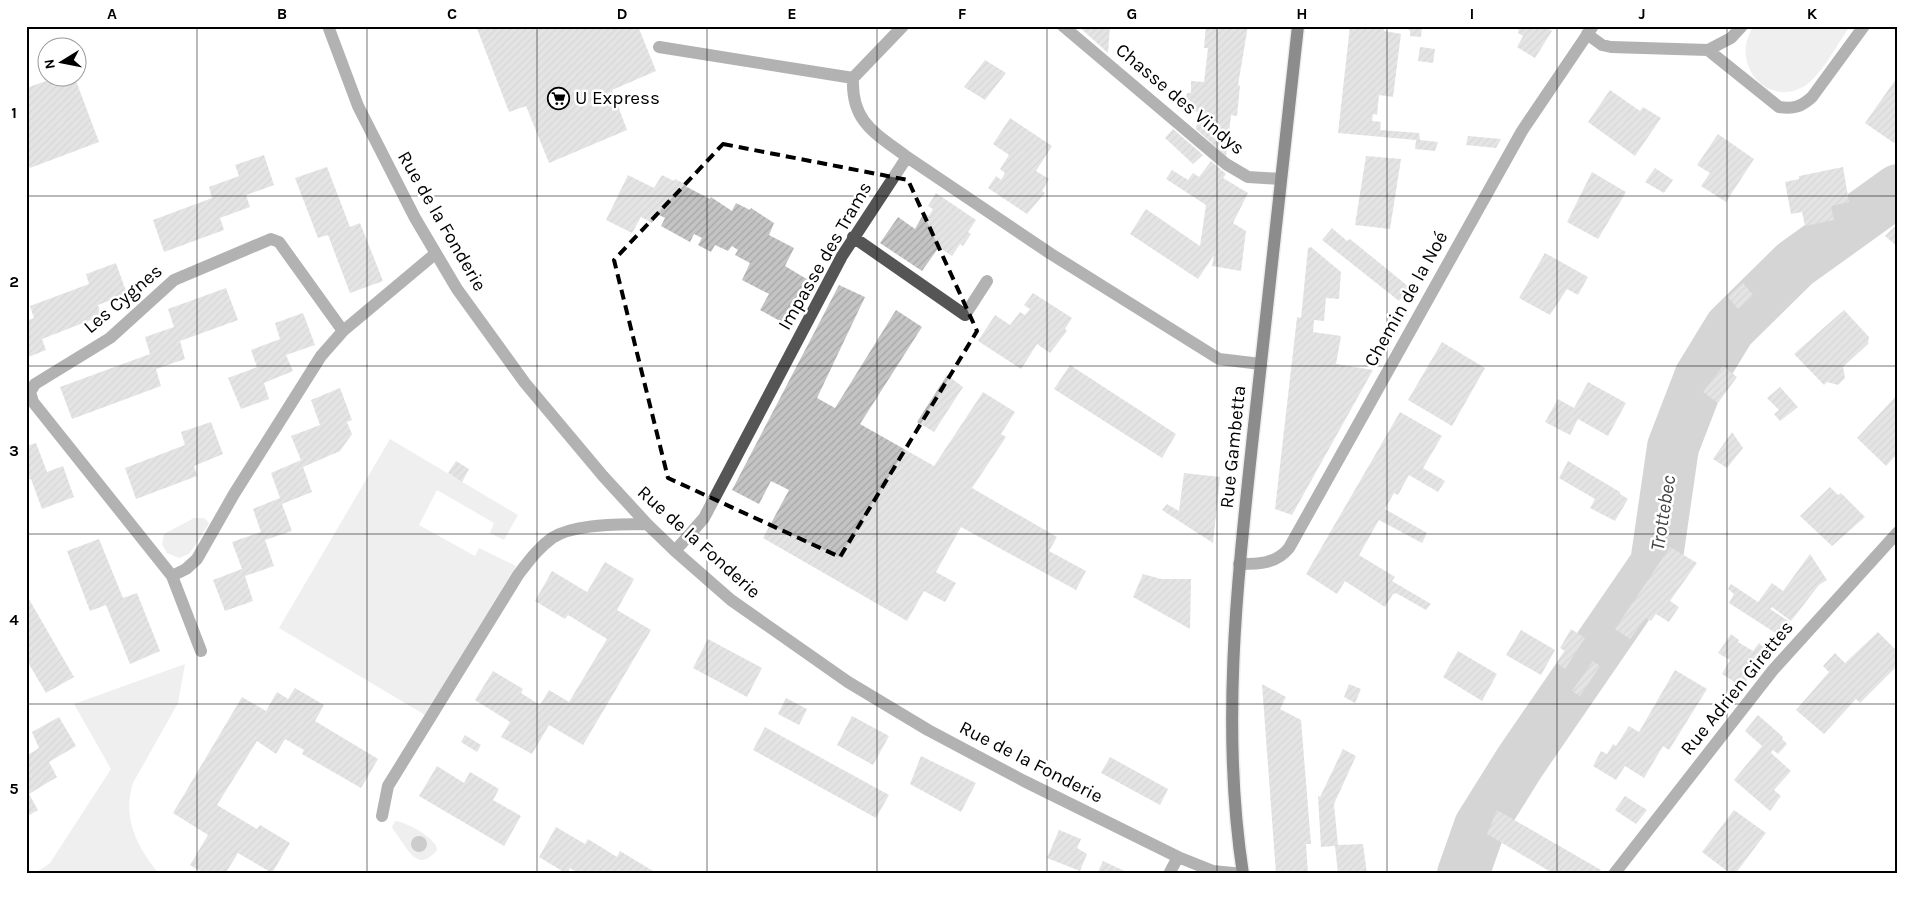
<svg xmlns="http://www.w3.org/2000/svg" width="1924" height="900" font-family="Karla,sans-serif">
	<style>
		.grass { fill: #dcdcdc }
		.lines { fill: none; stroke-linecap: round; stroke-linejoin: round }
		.river { stroke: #a3a3a3; stroke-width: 52 }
		.building { fill: url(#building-hatch) }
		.major-casing { stroke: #dbdbdb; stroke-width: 15 }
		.minor { stroke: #555; stroke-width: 12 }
		.major { stroke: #000; stroke-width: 12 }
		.tree { fill: #8f8f8f }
		.marked { fill: none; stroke: #000; stroke-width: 4; stroke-dasharray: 10 6; stroke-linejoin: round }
		.grid { fill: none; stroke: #000; stroke-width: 1; stroke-opacity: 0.55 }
		.labels { text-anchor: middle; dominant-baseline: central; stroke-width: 5; stroke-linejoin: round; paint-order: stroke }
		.poi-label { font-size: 19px; fill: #000; stroke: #fff; text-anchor: start }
		.street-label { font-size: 19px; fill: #000; stroke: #fff }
		.water-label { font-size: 20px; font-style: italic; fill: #444; stroke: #fff }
		.neatline { fill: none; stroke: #000; stroke-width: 2 }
		.grid-label { font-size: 16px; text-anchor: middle; font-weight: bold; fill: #000 }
	</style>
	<defs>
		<pattern id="building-hatch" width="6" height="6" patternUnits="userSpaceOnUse" patternTransform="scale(1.25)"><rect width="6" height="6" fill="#c4c4c4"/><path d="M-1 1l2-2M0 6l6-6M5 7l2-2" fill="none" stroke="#a7a7a7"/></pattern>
	</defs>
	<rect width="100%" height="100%" fill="#fff"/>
	<path class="grass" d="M1754,26H1850C1838,43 1820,78 1803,87C1764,108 1729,60 1754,26Z
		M390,439L518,515L504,540L490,533L494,523L437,490L419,525L475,556L479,548L516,566L425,715L279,628Z
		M194,518H204L209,523L207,527L189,554L179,558L167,553L162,544L164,534Z
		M185,664L178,703L133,783C122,819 137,846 159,874H34L50,863L111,769L74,704Z
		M395,821C405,821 438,839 437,850C416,876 406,844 394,831L392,827Z"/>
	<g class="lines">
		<path class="river" d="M1463,874L1480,826L1520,762L1656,564L1673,447L1700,377L1730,328L1795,264L1898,190"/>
	</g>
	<path class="building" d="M476,26H638L656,71L612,90L627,130L549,163L526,106L509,112Z
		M1078,26H1110L1108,53Z
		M1206,26H1248L1238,85L1240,86L1237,116L1231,115L1226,156L1196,129L1198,112L1189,110L1190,100L1186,99L1187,93H1191V81L1204,82L1208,48H1204Z
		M1350,26H1385L1384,31L1401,34L1393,97L1379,95L1377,115L1373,114L1372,121L1381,122L1380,130L1419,133L1420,140L1438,142L1435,151L1415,149L1416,140L1338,133Z
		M1397,26H1422L1421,37L1410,36V30Z
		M1519,26H1544L1552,31L1535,58L1517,47L1523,36L1518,33Z
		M1420,47L1435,49L1433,63L1418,61Z
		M985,60L1006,73L985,100L964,87Z
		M1898,76V138L1894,143L1865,123Z
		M55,78H75L99,142L30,168L26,157V82H28L29,87Z
		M1610,90L1640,111L1643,107L1661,118L1635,156L1588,122Z
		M1010,118L1052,146L1036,171L1049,179L1042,191L1045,193L1027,214L988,188L996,176L1001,180L1005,173L1000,169L1009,155L993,144Z
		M1173,129L1203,155L1193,164L1165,138Z
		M1718,134L1754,159L1726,202L1701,186L1710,173L1697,165Z
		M1468,136L1501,139L1496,148L1466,145Z
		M264,155L274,185L246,195L250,207L220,218L224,230L164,252L153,220L212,198L209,187L239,176L235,165Z
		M1366,156L1401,159L1390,229L1355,225Z
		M1211,161L1226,174L1223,178L1248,193L1233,223L1246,231L1241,271L1212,266L1214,255L1198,279L1130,234L1146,209L1200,246L1206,205L1166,179L1172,170L1188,180L1193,173L1199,177Z
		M327,167L350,227L360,223L383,281L350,293L328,235L318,238L295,178Z
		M1843,167L1849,202L1831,206L1834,220L1805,226L1802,212L1791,214L1785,182L1799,179V176Z
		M1655,168L1673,180L1664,193L1645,182Z
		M1592,172L1626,192L1598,239L1567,222Z
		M628,175L654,188L662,175L674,181L675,179L685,184V186L710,199L711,197L732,211L736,203L750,210L751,208L774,223L769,235L794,248L785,266L810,281L787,325L760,310L769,294L742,280L750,263L735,255L738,250L732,246L728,251L715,245L711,252L698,245L702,238L694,234L690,242L661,226L665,218L657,214L652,223L641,217L632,233L606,220Z
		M936,193L976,220L968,232L971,234L963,246L960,244L952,256L939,247L922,271L880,243L898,217L915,229L924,213L929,216L933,209L928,206Z
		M1898,223V247L1885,236Z
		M1332,228L1347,241L1350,239L1409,287L1399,301L1322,240Z
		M1311,247L1341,272L1339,299L1326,298L1324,321L1314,320L1313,332L1341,336L1336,364L1373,370L1292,515L1275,509L1297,317L1301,318L1308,248Z
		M1545,253L1588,277L1578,295L1567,289L1550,315L1519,298Z
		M116,263L127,294L98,305L101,316L42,339L46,350L26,358V321L34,318L30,306L89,284L86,274Z
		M1743,283L1753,295L1738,309L1728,297Z
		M839,285L865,297L817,398L835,408L896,310L922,327L860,424L934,466L983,392L1015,412L1001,434L1006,437L972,488L1057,537L1049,551L1086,571L1076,590L961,527L936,572L956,583L945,602L924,591L907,621L763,538L789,490L771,481L759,504L732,490Z
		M226,288L238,320L180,341L185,359L156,369L161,386L72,419L60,387L150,354L145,337L174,327L168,309Z
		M1033,293L1072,318L1065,329L1067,331L1050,353L1037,344L1021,369L978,341L995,315L1010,325L1020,312L1025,315L1030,309L1024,305Z
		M1844,310L1869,337L1868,344L1843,367L1845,378L1838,385L1827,382L1824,385L1794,354Z
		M303,313L315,345L286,355L293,371L264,383L269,399L241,409L228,378L257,367L251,350L280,339L275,323Z
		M1442,342L1485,368L1452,426L1408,400Z
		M1070,365L1176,434L1162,458L1054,389Z
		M1723,366L1737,377L1718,403L1703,392Z
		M947,375L963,387L934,432L917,422Z
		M1588,382L1626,403L1608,436L1578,419L1570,435L1545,422L1558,399L1574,408Z
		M1780,387L1798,407L1780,421L1774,414L1779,410L1767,398Z
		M340,388L352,420L347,422L352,434L340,451L303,467L312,492L282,504L292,531L265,540L274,566L245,576L253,601L225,611L213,580L242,569L232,542L261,532L253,509L280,498L271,473L301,460L291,436L320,425L311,400Z
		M1898,394V453L1886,466L1857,438Z
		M1400,412L1442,436L1423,468L1445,481L1438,492L1409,475L1398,495L1394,493L1385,509L1427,533L1422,543L1379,520L1359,555L1395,577L1392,581L1431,604L1426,610L1396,593L1393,594L1385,607L1345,581L1337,594L1306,574Z
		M211,422L223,454L194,466L197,476L136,499L125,468L185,445L181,432Z
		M1732,432L1743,448L1727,468L1713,459Z
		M36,443L47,472L63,466L74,497L42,509L31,479L26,480V446Z
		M456,461L469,469L462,482L448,473Z
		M1568,461L1620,492V494L1628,499L1615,521L1590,508L1595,499L1559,478Z
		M1184,473L1220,477L1213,543L1162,510L1167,504L1179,511Z
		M1830,487L1838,495L1841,493L1865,517L1832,546L1800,516Z
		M99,539L123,598L137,593L160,651L130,664L106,605L90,611L67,551Z
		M1670,547L1697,563L1670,601L1679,607L1669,622L1656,614L1651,621L1646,618L1630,639L1615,629Z
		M1810,554L1827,580L1819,585L1791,621L1772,607L1770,609L1790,622L1780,636L1729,603L1734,594L1728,589L1731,584L1758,602L1772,583L1783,591Z
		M605,562L634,579L617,610L651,630L583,745L549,725L532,754L501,737L510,722L475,700L493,671L523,689L521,693L540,705L549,690L569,702L607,639L568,615L565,619L535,601L552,571L587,592Z
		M1143,574L1161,579H1191L1190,629L1133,597Z
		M26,594L74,677L46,693L26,659Z
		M1571,629L1585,638L1565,669L1557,663L1565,651L1560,648Z
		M1521,630L1555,650L1541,675L1506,655Z
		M1878,632L1898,652V665L1860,703L1856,699L1824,734L1796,710L1829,672L1823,666L1835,653L1845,663Z
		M1731,634L1739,640L1738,642L1753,651L1759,643L1768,652L1742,687L1722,674L1730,660L1718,653Z
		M708,639L762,668L747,697L693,668Z
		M1458,651L1497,674L1482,701L1443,677Z
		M1593,661L1600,666L1580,696L1572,691Z
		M1675,670L1707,689L1669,750L1663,746L1644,778L1625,766L1616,780L1593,766L1601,751L1607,754L1613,744L1616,746L1629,726L1639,732Z
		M1262,684L1286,697L1280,709L1301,720L1311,844H1306L1308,874H1276Z
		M1349,684L1361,689L1355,703L1344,697Z
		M295,688L324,705L315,721L378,759L361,788L302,754L304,750L285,739L276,754L257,741L217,805L257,829L260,825L290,843L272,873L238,853L225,874H205L190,865L208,835L173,813L242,697L266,711L277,692L288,699Z
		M786,698L807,709L799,725L778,714Z
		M1758,715L1783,737L1782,739L1787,744L1778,754L1773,750L1771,753L1791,771L1774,790L1781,796L1770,811L1734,780L1762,746L1745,731Z
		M852,716L889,736L873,765L837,745Z
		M59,717L76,746L49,762L57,777L29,794L38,810L26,817V756L39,748L32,732Z
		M765,727L889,795L876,818L753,750Z
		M465,735L481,745L477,752L461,742Z
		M1343,749L1356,756L1334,804L1338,845L1363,844L1367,874H1338L1335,846L1321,847L1318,796L1320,797Z
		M921,756L976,783L961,812L910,784Z
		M1110,757L1168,789L1160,805L1101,773Z
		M437,766L464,783L470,772L499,789L493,800L521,816L504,846L419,796Z
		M1625,796L1647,810L1636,824L1615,810Z
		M1497,810L1601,870L1598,874H1554L1487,834Z
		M1734,810L1766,833L1735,874H1731L1702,852Z
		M556,827L585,844L588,839L617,857L620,851L658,874H579L570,868L567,874L539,857Z
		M1059,830L1081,839L1077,848L1087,854L1080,871L1047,858Z
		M1103,861L1131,874H1097Z"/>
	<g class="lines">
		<defs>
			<path id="major" d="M1243,874C1220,725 1238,575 1254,426C1269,293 1283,160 1298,26"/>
		</defs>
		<use href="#major" class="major-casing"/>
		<path class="minor" d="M328,26L358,106L415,218L457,289L525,383L603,476L647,524L675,551L731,600L848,682L928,730L1024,781L1178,857L1213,871L1243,874
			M1063,26L1226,164L1248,177L1281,179
			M1742,26L1731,38L1708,50L1779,107C1794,109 1801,107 1812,97L1864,26
			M1587,34L1602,45L1611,47L1708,50
			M659,47L853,78C851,122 875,133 907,157
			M853,78L903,26
			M853,237L965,315L987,281
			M675,551L704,518L842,256L907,157L1051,254L1219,359L1261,364
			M1239,564C1259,564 1276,564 1289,548L1522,131L1593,26
			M172,576L186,569L197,559L234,494L321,356L343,331L435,254
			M201,651L172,576L33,402L30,392L35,384L110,338L174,280L271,239L279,242L343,331
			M382,816L388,786L518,575C528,562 538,548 552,538C575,523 620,525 647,524
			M1169,874L1178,857
			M1614,874L1773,670L1898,532"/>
		<use href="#major" class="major"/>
	</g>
	<circle class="tree" cx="419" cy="844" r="8"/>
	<path d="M0 0H1924V900H0ZM723,144L908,180L977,331L840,557L668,478L614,260Z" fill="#fff" fill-opacity=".55" fill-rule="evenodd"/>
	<path class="marked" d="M723,144L908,180L977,331L840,557L668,478L614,260Z"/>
	<path class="grid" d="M197,26V874M367,26V874M537,26V874M707,26V874M877,26V874M1047,26V874M1217,26V874M1387,26V874M1557,26V874M1727,26V874M26,196H1898M26,366H1898M26,534H1898M26,704H1898"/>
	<defs>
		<symbol id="supermarket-ring" viewBox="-11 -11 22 22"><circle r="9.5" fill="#fff" stroke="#000" stroke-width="1.5"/><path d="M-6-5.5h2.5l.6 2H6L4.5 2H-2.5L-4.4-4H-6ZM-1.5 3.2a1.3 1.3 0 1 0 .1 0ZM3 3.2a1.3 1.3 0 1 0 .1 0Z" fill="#000"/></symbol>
	</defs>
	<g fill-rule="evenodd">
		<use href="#supermarket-ring" x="546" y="86" width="25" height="25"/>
	</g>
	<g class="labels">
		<g class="poi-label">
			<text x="575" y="98">U Express</text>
		</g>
		<g class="street-label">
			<text transform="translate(1180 99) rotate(40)">Chasse des Vindys</text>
			<text transform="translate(442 221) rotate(60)">Rue de la Fonderie</text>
			<text transform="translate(825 256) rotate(-60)">Impasse des Trams</text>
			<text transform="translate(123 299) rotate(-40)">Les Cygnes</text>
			<text transform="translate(1406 299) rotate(-61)">Chemin de la Noé</text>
			<text transform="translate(1233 447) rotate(-84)">Rue Gambetta</text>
			<text transform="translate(699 542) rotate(42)">Rue de la Fonderie</text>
			<text transform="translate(1737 688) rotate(-51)">Rue Adrien Girettes</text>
			<text transform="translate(1031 762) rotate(27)">Rue de la Fonderie</text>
		</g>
		<g class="water-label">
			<text transform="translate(1663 513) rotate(-81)">Trottebec</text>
		</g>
	</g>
	<rect width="1924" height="900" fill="none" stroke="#ffffff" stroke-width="55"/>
	<g transform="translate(62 62) rotate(260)"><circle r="24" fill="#ffffff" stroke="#999999"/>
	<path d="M0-4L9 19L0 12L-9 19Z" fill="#000000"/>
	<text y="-8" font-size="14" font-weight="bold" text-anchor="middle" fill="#000000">N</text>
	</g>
	<rect x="28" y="28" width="1868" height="844" class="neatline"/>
	<g class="grid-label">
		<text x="112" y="19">A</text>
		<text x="282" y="19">B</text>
		<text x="452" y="19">C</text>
		<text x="622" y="19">D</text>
		<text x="792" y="19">E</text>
		<text x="962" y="19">F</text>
		<text x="1132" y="19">G</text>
		<text x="1302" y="19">H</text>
		<text x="1472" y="19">I</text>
		<text x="1642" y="19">J</text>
		<text x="1812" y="19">K</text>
		<text x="14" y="118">1</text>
		<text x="14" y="287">2</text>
		<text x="14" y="456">3</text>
		<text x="14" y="625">4</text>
		<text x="14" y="794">5</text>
	</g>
</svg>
